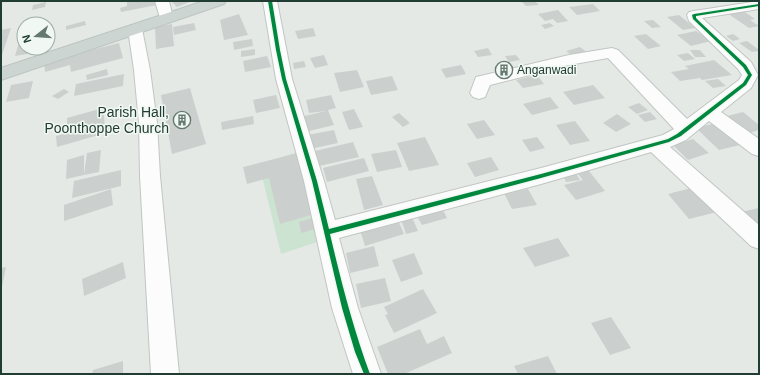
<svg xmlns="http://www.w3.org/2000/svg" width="760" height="375" font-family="Arial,sans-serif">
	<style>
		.green { fill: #cce3d1 }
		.building { fill: #cbd0ce }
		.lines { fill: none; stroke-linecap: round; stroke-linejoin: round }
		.minor-casing { stroke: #c1c6c3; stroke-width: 2 }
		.major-casing { stroke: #bcc5c2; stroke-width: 2 }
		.minor { fill: #fbfcfb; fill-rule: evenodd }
		.major { fill: #cdd5d2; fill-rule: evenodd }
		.cycleway-casing { stroke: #f1f8f4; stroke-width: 3 }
		.cycleway { fill: #00873e; fill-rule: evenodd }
		.labels { text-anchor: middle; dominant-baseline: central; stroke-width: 3; stroke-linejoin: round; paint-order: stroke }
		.far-poi-label { font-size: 12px; fill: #213d33; stroke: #f1f8f4; text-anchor: start }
		.poi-label { font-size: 14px; fill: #213d33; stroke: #f1f8f4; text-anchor: end }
	</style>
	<rect width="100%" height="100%" fill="#e4e9e6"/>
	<path class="green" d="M298,152L320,241L281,254L259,164Z"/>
	<path class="building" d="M127,1H156L157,5L121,12L120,8L127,6Z
		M171,1H192L177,7Z
		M521,1H535L539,5L526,6Z
		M46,2L45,7L32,10L33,5Z
		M593,4L600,11L577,15L569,7Z
		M558,10L568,21L557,23L553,19L545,21L538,14Z
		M742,10L755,19L750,20L759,26L749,28L727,13Z
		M239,14L248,35L224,40L220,20Z
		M679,15L695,28L683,30L667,17Z
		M653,20L661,27L652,28L644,21Z
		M85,21L86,25L66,30V26Z
		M194,23L196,30L174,35L173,27Z
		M550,23L554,26L545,29L541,25Z
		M172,24L174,46L156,49L155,27Z
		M11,28L1,58V30Z
		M313,28L316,36L298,39L295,31Z
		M696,31L711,41L691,46L677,35Z
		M646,34L661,46L648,49L634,36Z
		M733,34L740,39L733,41L726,36Z
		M252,39L253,46L234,50L233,42Z
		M24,41V48H29L27,54L15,56L19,42Z
		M747,41L759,50V51L752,52L739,43Z
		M119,43L123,58L71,72L70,65L45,72L44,62Z
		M580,47L588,53L574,57L566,51Z
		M30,48H42L41,52L29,54Z
		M488,48L492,55L478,57L474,51Z
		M255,49V55L241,57V51Z
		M690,50H700L706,57H695Z
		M688,53L695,59L684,61L677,55Z
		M324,55L328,65L315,68L310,58Z
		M516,55L520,60L509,62L505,56Z
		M267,56L271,67L245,72L243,61Z
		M714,60L732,75L702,80L700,78L680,81L671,72L689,69L685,66Z
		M304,61L306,67L294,69L293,63Z
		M461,65L466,74L446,78L441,69Z
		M107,69L108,75L87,80L86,75Z
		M357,70L364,87L340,92L334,73Z
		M124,74L123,86L74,96L76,84Z
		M537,75L544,84L523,88L516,80Z
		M392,76L398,90L371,95L366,81Z
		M718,79L726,86L713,88L705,81Z
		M33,81L29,98L6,102L11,85Z
		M593,85L605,98L574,105L563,92Z
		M190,88L206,144L172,154L161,95Z
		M64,89L69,92L58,99L52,96Z
		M276,95L280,108L256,113L253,100Z
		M331,95L336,108L328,110L334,125L305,132L300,117L326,111L309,113L306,100Z
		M550,97L559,108L532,115L523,104Z
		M639,103L648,110L637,114L628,107Z
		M103,108L105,126L84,132L115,124L116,130L57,147L56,136L84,129V124L67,128V118Z
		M354,109L363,127L349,130L342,112Z
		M650,112L657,119L645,122L638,115Z
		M743,112L759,125V130L747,134L727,116Z
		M399,113L410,123L403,127L392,117Z
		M617,114L631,124L616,132L603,123Z
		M253,116L254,124L222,130L221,122Z
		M484,120L495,135L477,139L467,124Z
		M575,121L590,141L570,145L556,125Z
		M720,122L744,144L719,150L696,128Z
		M334,130L338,143L310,149L307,135Z
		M425,137L439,165L409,171L397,143Z
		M537,137L545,148L530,152L522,140Z
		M693,139L709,153L688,160L673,145Z
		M353,142L359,157L319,166L315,151Z
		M101,150L99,172L84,175L87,153Z
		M396,150L402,167L377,172L371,154Z
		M298,153L318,213L280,224L269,178L247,184L243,167Z
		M84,155V175L66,179L67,160Z
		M491,157L499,170L475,177L467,163Z
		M364,158L369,171L327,182L323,168Z
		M121,170V186L72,198L74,181Z
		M574,170L580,180L566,182L561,171Z
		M589,171L605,191L576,200L564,185L583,180L578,174Z
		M372,176L383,205L364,210L356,179Z
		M695,187L717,212L689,219L668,194Z
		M111,189L113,205L64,221V205Z
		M528,189L537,205L512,209L504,193Z
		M759,208V232L741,212Z
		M443,210L447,218L422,225L418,218Z
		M319,216L322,227L301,233L299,222Z
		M412,217L418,231L406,234L401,219Z
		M398,220L404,234L365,246L360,230Z
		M558,238L570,256L535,267L523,248Z
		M374,246L379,266L350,273L346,253Z
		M414,253L423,274L401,282L392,260Z
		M123,262L126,278L84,296L82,279Z
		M6,267L2,287H1V268Z
		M385,278L391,301L361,308L356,284Z
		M423,289L437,313L394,333L385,315L388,314L384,307Z
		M611,317L631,348L610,355L591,323Z
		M420,329L427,344L444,336L452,353L404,374H388L377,347Z
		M548,356L557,374H518L514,366Z
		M123,361V374H92L93,370Z"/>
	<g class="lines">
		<defs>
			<path id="minor" d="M155,1H169L173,18L171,21L166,22L161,21Z
				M263,1H277L292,79L324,181L335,220L541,168L663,135L674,129L608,58L569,65L490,85L485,97L479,99L473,97L470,93L476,77L569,55L612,48L618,50L687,119L739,80L742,75L738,69L689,21L687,15L689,12L694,11L759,1V9L702,18L751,62L758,75L751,88L721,112L759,139V156L752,154L709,121L686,140L670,147L759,225V249L751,246L651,152L541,184L339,238L358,308L381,374H353L332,308L304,181L276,79Z
				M135,25L140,26L142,29L150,70L157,123L160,176L179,374H151L140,176L139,123L134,70L128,29L130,26Z"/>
			<path id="major" d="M204,1H226L224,4L1,80V68Z"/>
		</defs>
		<use href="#minor" class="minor-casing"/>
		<use href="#major" class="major-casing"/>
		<use href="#minor" class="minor"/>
		<use href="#major" class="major"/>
		<defs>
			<path id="cycleway" d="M268,1H272L280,50L286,79L317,181L329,229L541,174L668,139L677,134L743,83L748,75L743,67L693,19L692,15L694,14L759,4V6L696,16V18L700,22L746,65L752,75L746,85L681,136L669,142L541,178L330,234C341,281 353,328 370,374H364L355,352L342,308L312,181L282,79L276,50Z"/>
		</defs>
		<use href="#cycleway" class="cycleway-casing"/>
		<use href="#cycleway" class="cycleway"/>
	</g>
	<defs>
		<symbol id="building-ring" viewBox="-11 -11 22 22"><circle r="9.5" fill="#f1f8f4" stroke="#657972" stroke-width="1.5"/><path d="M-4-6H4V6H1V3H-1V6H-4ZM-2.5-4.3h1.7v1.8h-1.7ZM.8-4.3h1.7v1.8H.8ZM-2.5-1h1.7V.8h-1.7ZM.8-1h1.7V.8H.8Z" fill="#657972"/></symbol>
	</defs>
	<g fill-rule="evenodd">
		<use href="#building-ring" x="494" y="60" width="20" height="20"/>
		<use href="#building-ring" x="172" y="110" width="20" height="20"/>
	</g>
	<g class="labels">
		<g class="far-poi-label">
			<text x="517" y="70">Anganwadi</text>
		</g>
		<g class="poi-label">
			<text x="169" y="112">Parish Hall,<tspan x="169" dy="16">Poonthoppe Church</tspan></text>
		</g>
	</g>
	<rect width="760" height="375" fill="none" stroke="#213d33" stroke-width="4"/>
	<g transform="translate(36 36) rotate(253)"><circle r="19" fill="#f1f8f4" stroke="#9eada7"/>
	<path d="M0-3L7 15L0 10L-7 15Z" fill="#657972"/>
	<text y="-6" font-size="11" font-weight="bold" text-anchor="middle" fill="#213d33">N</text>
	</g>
</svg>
